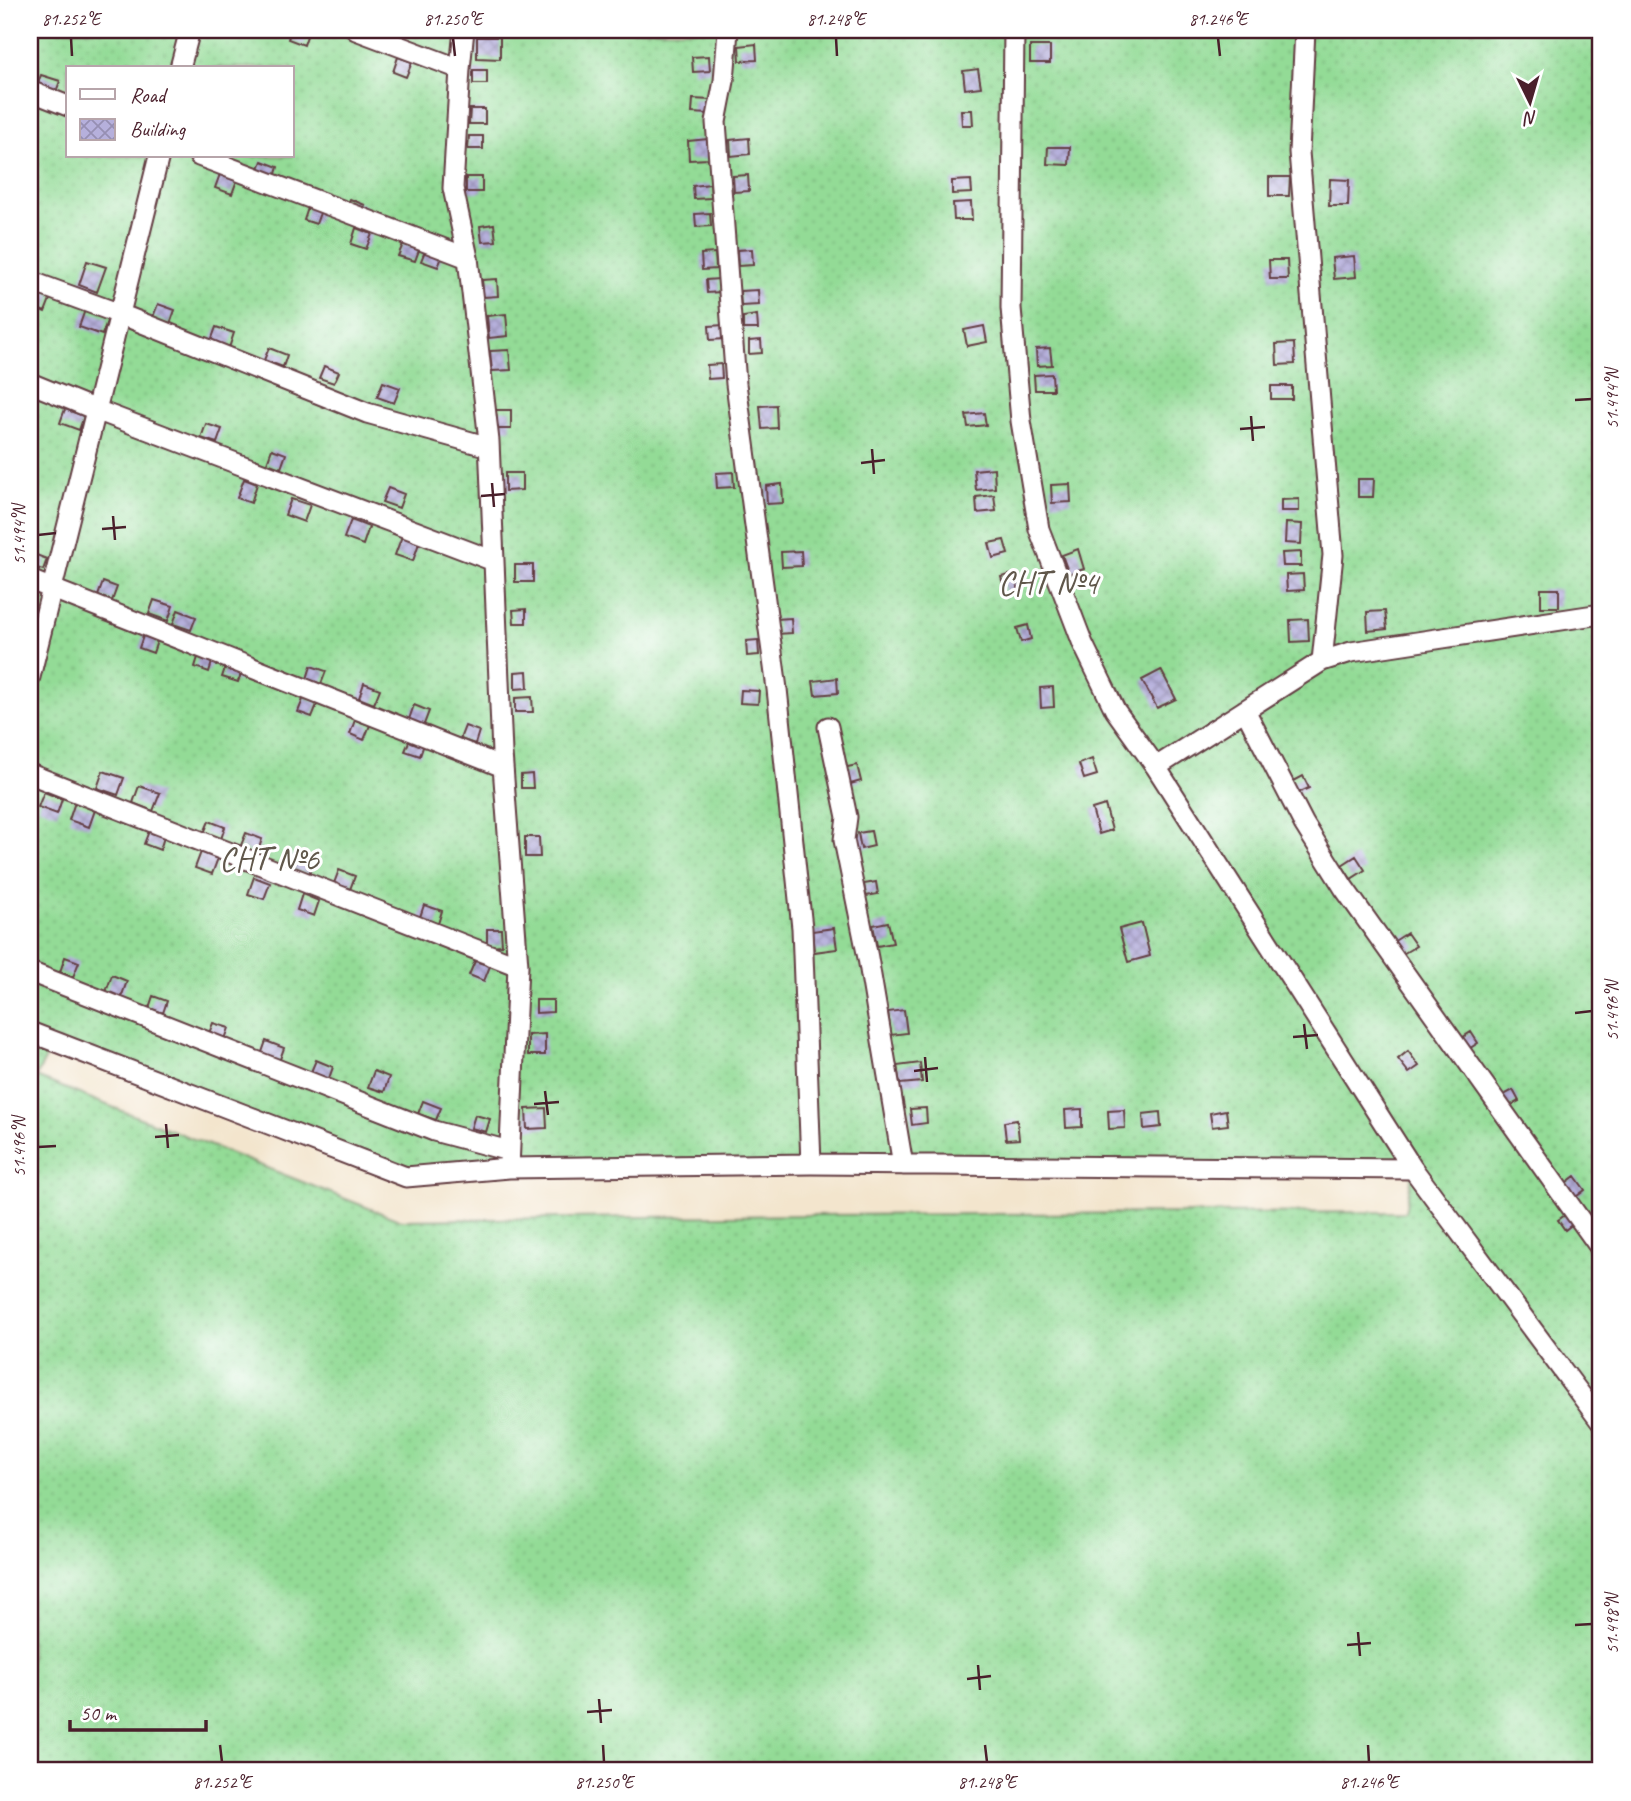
<svg xmlns="http://www.w3.org/2000/svg" width="1631" height="1801" font-family="Caveat,sans-serif">
	<style>
		.grass { fill: url(#grass-dots); stroke: #6e7d60; stroke-width: 2; fill-rule: evenodd }
		.building { fill: url(#building-cross-hatch) }
		.lines { fill: none; stroke-linecap: round; stroke-linejoin: round }
		.minor-casing { stroke: #633d43; stroke-width: 23 }
		.minor { stroke: #fff; stroke-width: 19 }
		.ticks { fill: none; stroke: #4a1f2b; stroke-width: 2.5 }
		.labels { text-anchor: middle; dominant-baseline: central; stroke-width: 6; stroke-linejoin: round; paint-order: stroke }
		.park-label { font-size: 33px; fill: #60574b; stroke: #fff }
		.neatline { fill: none; stroke: #4a1f2b; stroke-width: 2.5 }
		.ticks-label { font-size: 18px; text-anchor: middle; fill: #4a1f2b }
	</style>
	<defs>
		<pattern id="grass-dots" width="8" height="8" patternUnits="userSpaceOnUse" patternTransform="scale(1.75)"><rect width="8" height="8" fill="#93db96"/><path d="M2 2h.1M6 6h.1" fill="none" stroke="#80bc81" stroke-width="1.8" stroke-linecap="round"/></pattern>
		<pattern id="building-cross-hatch" width="8" height="8" patternUnits="userSpaceOnUse" patternTransform="scale(1.75)"><rect width="8" height="8" fill="#b6b0dc"/><path d="M0 0l8 8M0 8l8-8" fill="none" stroke="#968fb3"/></pattern>
	</defs>
	<rect width="100%" height="100%" fill="#fff"/>
	<filter id="ink" filterUnits="userSpaceOnUse"><feTurbulence type="fractalNoise" baseFrequency=".0143" numOctaves="2"/><feDisplacementMap in="SourceGraphic" scale="14" xChannelSelector="R" yChannelSelector="G"/><feConvolveMatrix kernelMatrix="1 2 1 2 8 2 1 2 1" color-interpolation-filters="sRGB"/></filter>
	<filter id="wash" filterUnits="userSpaceOnUse"><feTurbulence type="fractalNoise" baseFrequency=".00686" numOctaves="4" result="noise"/><feDisplacementMap in="SourceGraphic" scale="28" xChannelSelector="R" yChannelSelector="G"/><feGaussianBlur stdDeviation="1.57" result="paint"/><feColorMatrix in="noise" values="0 0 0 0 0 0 0 0 0 0 0 0 0 0 0 0 0 1.4 0 .05"/><feComposite in="paint" operator="in"/></filter>
	<g filter="url(#wash)">
		<rect width="100%" height="100%" fill="#f3e5cd"/>
		<path class="grass" d="M30,30H1601V1771H30ZM68,68H292V156H68ZM54,1042L406,1177L811,1164L1413,1170L1405,1212L814,1215L399,1220L36,1077Z"/>
		<g id="blocks">
			<path class="building" d="M291,30H309L304,45L288,39Z
				M477,37H500V59L477,58Z
				M756,44L757,60L740,61L739,46Z
				M1030,46H1050V63H1030Z
				M709,56L710,71L693,72L692,57Z
				M398,57L412,62L406,77L393,72Z
				M978,69L981,87L965,89L963,71Z
				M473,70H487V84H473Z
				M41,75L60,81L56,92L37,85Z
				M693,99L710,100L709,114L692,113Z
				M470,109H485V124H469Z
				M961,110H972L973,125H962Z
				M469,136H483V149H468Z
				M749,138L750,154L731,156L730,140Z
				M708,139L709,159L689,160L688,141Z
				M1048,147H1070L1069,165L1047,164Z
				M262,161L278,167L275,177L258,171Z
				M220,174L237,180L232,194L215,188Z
				M748,175L749,191L734,192L733,176Z
				M466,177H482V192H466Z
				M1269,177H1290L1289,196H1269Z
				M1330,179L1349,180L1348,206H1329Z
				M971,180L972,193L952,194V181Z
				M710,184L711,198L694,199L693,186Z
				M350,199L365,205L361,214L346,209Z
				M971,202L972,220H954L953,203Z
				M309,205L321,210L316,224L304,220Z
				M710,213L711,226L696,227L695,214Z
				M494,224L496,241L482,242L480,226Z
				M356,228L372,234L366,249L351,244Z
				M403,244L419,250L415,261L398,256Z
				M752,249L753,265L738,266L737,250Z
				M425,251L442,257L438,267L421,261Z
				M715,253L716,269L702,270L701,254Z
				M1354,256L1356,277L1334,279L1332,258Z
				M1269,260H1287L1288,279H1270Z
				M87,261L106,267L97,292L79,285Z
				M497,279L498,296L484,297L482,280Z
				M719,279L720,292L707,293L706,280Z
				M35,288L52,294L45,312L30,306Z
				M758,290L759,305L741,306L740,291Z
				M158,304L175,310L170,324L153,317Z
				M85,310L108,318L102,335L79,327Z
				M506,314L508,336L489,338L487,316Z
				M757,315L758,329H743V317Z
				M724,325L725,339L710,340L709,326Z
				M984,326L987,342L967,346L964,330Z
				M216,327L234,333L229,348L211,341Z
				M761,340L762,353L749,354V341Z
				M1294,343L1295,364L1277,365L1276,344Z
				M269,348L287,355L283,367L264,360Z
				M1050,348L1052,365L1037,366L1036,349Z
				M509,350L511,370L492,371L490,351Z
				M721,364L722,378L708,379L707,365Z
				M324,366L339,372L334,383L319,378Z
				M1052,374L1053,390H1035L1034,375Z
				M383,382L400,388L394,403L377,397Z
				M1271,386H1292V399H1271Z
				M776,405L777,428L762,429L760,406Z
				M65,409L84,416L79,430L60,423Z
				M496,410H511V429H497Z
				M984,413L986,425L968,427L966,415Z
				M206,424L222,429L217,443L201,438Z
				M272,449L286,454L281,468L267,463Z
				M994,468L995,488L976,490L974,470Z
				M733,472L734,487L717,488L716,473Z
				M505,473H522V490L505,491Z
				M244,479L257,484L251,503L237,498Z
				M1358,479H1374L1373,497H1358Z
				M782,484L783,503L767,504L766,486Z
				M1070,484L1071,502L1052,503L1051,485Z
				M388,488L404,494L399,508L382,502Z
				M994,495L996,511L977,513L976,497Z
				M291,499L310,505L304,522L285,515Z
				M1299,499V511H1281V500Z
				M351,520L369,527L363,545L344,538Z
				M1286,523L1302,524L1301,544L1285,543Z
				M402,536L419,543L413,561L395,555Z
				M1004,540L1008,554L993,558L989,543Z
				M1078,549L1084,569L1069,574L1062,555Z
				M801,551L802,566L782,567L781,552Z
				M1301,552V566H1283L1282,553Z
				M31,553L47,559L43,570L30,566Z
				M515,565H533V582H515Z
				M1014,574L1019,591L1006,595L1001,577Z
				M1303,574L1304,590L1287,591L1286,575Z
				M103,582L117,587L112,601L98,596Z
				M1541,589H1559V607H1541Z
				M154,600L173,606L168,621L149,614Z
				M526,609V623H514L513,610Z
				M178,610L196,617L191,630L173,624Z
				M1385,611L1387,629L1368,631L1367,612Z
				M791,618L792,633L777,634L776,619Z
				M1308,619L1309,641L1291,642L1290,620Z
				M1028,625L1031,639L1021,642L1017,628Z
				M144,633L158,638L153,653L139,648Z
				M758,640L759,655L747,656L746,641Z
				M199,654L213,659L209,672L195,667Z
				M226,665L242,671L238,682L222,677Z
				M311,666L326,671L321,684L307,679Z
				M1161,670L1176,699L1157,708L1142,680Z
				M527,671L528,688L515,689V672Z
				M837,678L838,693L815,695L813,681Z
				M364,683L380,689L374,704L359,698Z
				M1053,687L1054,707L1041,708L1040,688Z
				M741,690L759,691L758,704L740,703Z
				M304,697L318,702L312,717L298,712Z
				M532,697L533,712H515V698Z
				M414,705L429,711L423,727L408,722Z
				M355,720L370,725L364,740L350,734Z
				M465,726L479,731L475,744L460,739Z
				M410,739L424,744L420,756L405,751Z
				M1092,759L1097,775L1084,779L1079,764Z
				M857,765L861,781L847,785L843,768Z
				M103,771L124,778L118,795L97,788Z
				M532,774L533,788H521V775Z
				M1303,776L1309,788L1298,793L1292,782Z
				M139,786L160,793L153,811L133,803Z
				M44,792L62,799L57,814L38,807Z
				M75,802L95,810L89,827L69,820Z
				M1105,805L1112,830L1099,834L1092,809Z
				M209,821L225,827L221,839L204,833Z
				M149,831L164,837L160,850L144,844Z
				M871,831L874,846L861,849L858,833Z
				M246,833L262,839L257,854L240,848Z
				M525,837H539L540,857H525Z
				M201,852L218,858L212,874L195,868Z
				M291,855L313,862L309,875L287,867Z
				M1356,856L1365,870L1351,879L1342,865Z
				M339,870L355,876L349,892L333,886Z
				M254,877L270,883L264,899L248,894Z
				M876,882L878,894L866,896L864,884Z
				M302,894L319,901L314,916L297,910Z
				M424,905L442,911L437,927L419,920Z
				M888,922L893,943L877,946L873,925Z
				M1142,923L1150,956L1128,962L1119,929Z
				M834,928L837,949L814,952L812,931Z
				M487,929H501L502,945L487,946Z
				M1407,933L1416,946L1401,955L1393,942Z
				M65,957L79,962L73,977L60,972Z
				M475,961L490,966L484,981L469,975Z
				M112,975L127,981L121,998L106,992Z
				M153,996L167,1001L163,1013L149,1008Z
				M536,1000H553V1012L536,1013Z
				M904,1010L907,1033L891,1035L888,1012Z
				M213,1023L229,1028L224,1042L208,1036Z
				M1471,1032L1478,1043L1467,1050L1460,1039Z
				M545,1034V1055H528V1035Z
				M266,1041L284,1048L279,1062L261,1055Z
				M1408,1051L1419,1066L1409,1073L1398,1059Z
				M316,1060L333,1067L328,1081L310,1074Z
				M920,1063L922,1082L900,1084L897,1066Z
				M374,1071L389,1077L384,1092L368,1087Z
				M1513,1090L1519,1101L1508,1107L1502,1096Z
				M423,1101L441,1108L436,1120L418,1114Z
				M546,1108L547,1128L527,1129L526,1109Z
				M926,1108L927,1123L912,1125L910,1109Z
				M1082,1109V1127L1066,1128L1065,1110Z
				M1124,1110L1125,1128L1109,1129L1108,1111Z
				M1226,1110L1228,1125L1212,1127L1210,1113Z
				M1160,1112L1161,1127L1144,1129L1143,1114Z
				M475,1115L490,1119L486,1132L471,1128Z
				M1017,1120L1019,1139L1006,1140L1004,1122Z
				M1575,1176L1585,1190L1573,1199L1563,1185Z
				M1568,1213L1574,1223L1565,1230L1558,1220Z"/>
		</g>
	</g>
	<g filter="url(#ink)">
		<use href="#blocks" fill-opacity="0" stroke="#633d43" stroke-width="2"/>
		<g class="lines">
			<defs>
				<path id="minor" d="M356,30L460,69
					M464,30L460,69L453,188L468,258L489,441L502,753L518,966L509,1168
					M728,30L724,81L716,122L736,384L777,689L802,928L811,1164
					M1014,30L1011,308L1021,421L1039,529L1083,644L1115,710L1156,767L1413,1169L1601,1422
					M1305,30L1299,152L1333,555L1322,661
					M180,68L190,30
					M30,91L68,106
					M199,156L468,258
					M30,281L120,314L367,413L489,447
					M30,383L96,410L494,561
					M30,580L503,767
					M30,677L159,156
					M1245,710L1304,824L1344,888L1601,1249
					M828,727L847,817L844,840L868,958L903,1165
					M1156,767L1322,661L1351,652L1601,614
					M30,774L518,966
					M30,972L434,1131L509,1151
					M30,1032L406,1177L509,1168L811,1164L1413,1169"/>
			</defs>
			<use href="#minor" class="minor-casing"/>
			<use href="#minor" class="minor"/>
		</g>
	</g>
	<path class="ticks" d="M71,38L72,56M453,38L455,56M836,38L837,56M1218,38L1220,56M1575,400L1592,399M1251,416L1253,441M1240,429L1265,427M872,449L874,474M861,463L885,460M492,483L494,507M481,496L505,494M113,516L115,540M102,529L126,527M38,535L56,533M1575,1013L1592,1011M1304,1024L1307,1049M1293,1037L1318,1035M925,1057L927,1082M914,1071L938,1068M545,1091L548,1115M534,1104L559,1102M166,1124L168,1148M155,1137L179,1135M38,1147L56,1146M1575,1625L1592,1624M1358,1632L1360,1656M1347,1645L1371,1643M978,1665L980,1690M967,1679L991,1676M599,1699L601,1723M587,1712L612,1710M220,1745L222,1762M603,1745L604,1762M985,1745L987,1762M1368,1745L1369,1762"/>
	<g class="labels">
		<g class="park-label">
			<text x="1048" y="583">СНТ №4</text>
			<text x="269" y="859">СНТ №6</text>
		</g>
	</g>
	<rect width="1631" height="1801" fill="none" stroke="#fff" stroke-width="77"/>
	<rect x="66" y="66" width="228" height="91" fill="#ffffff" stroke="#b7a5aa" stroke-width="2"/>
	<rect x="80" y="89" width="35" height="10" fill="#ffffff" stroke="#b7a5aa" stroke-width="2"/>
	<text x="130" y="102" font-size="21" fill="#4a1f2b">Road</text>
	<rect x="80" y="119" width="35" height="21" fill="url(#building-cross-hatch)" stroke="#b7a5aa" stroke-width="2"/>
	<text x="130" y="136" font-size="21" fill="#4a1f2b">Building</text>
	<g transform="translate(1530 102) rotate(175)" stroke="#ffffff" stroke-width="5" paint-order="stroke">
	<path d="M0-5L12 26L0 18L-12 26Z" fill="#4a1f2b"/>
	<text y="-10" font-size="19" font-weight="bold" text-anchor="middle" fill="#4a1f2b">N</text>
	</g>
	<path d="M70 1720v10h136v-10" fill="none" stroke="#4a1f2b" stroke-width="3.5"/>
	<text x="80" y="1720" font-size="21" fill="#4a1f2b" stroke="#ffffff" stroke-width="5" paint-order="stroke">50 m</text>
	<rect x="38" y="38" width="1554" height="1724" class="neatline"/>
	<g class="ticks-label">
		<text x="71" y="25">81.252°E</text>
		<text x="453" y="25">81.250°E</text>
		<text x="836" y="25">81.248°E</text>
		<text x="1218" y="25">81.246°E</text>
		<text transform="translate(1612 399) rotate(-90)" y="6">51.494°N</text>
		<text transform="translate(19 535) rotate(-90)" y="6">51.494°N</text>
		<text transform="translate(1612 1011) rotate(-90)" y="6">51.496°N</text>
		<text transform="translate(19 1147) rotate(-90)" y="6">51.496°N</text>
		<text transform="translate(1612 1624) rotate(-90)" y="6">51.498°N</text>
		<text x="222" y="1788">81.252°E</text>
		<text x="604" y="1788">81.250°E</text>
		<text x="987" y="1788">81.248°E</text>
		<text x="1369" y="1788">81.246°E</text>
	</g>
</svg>
